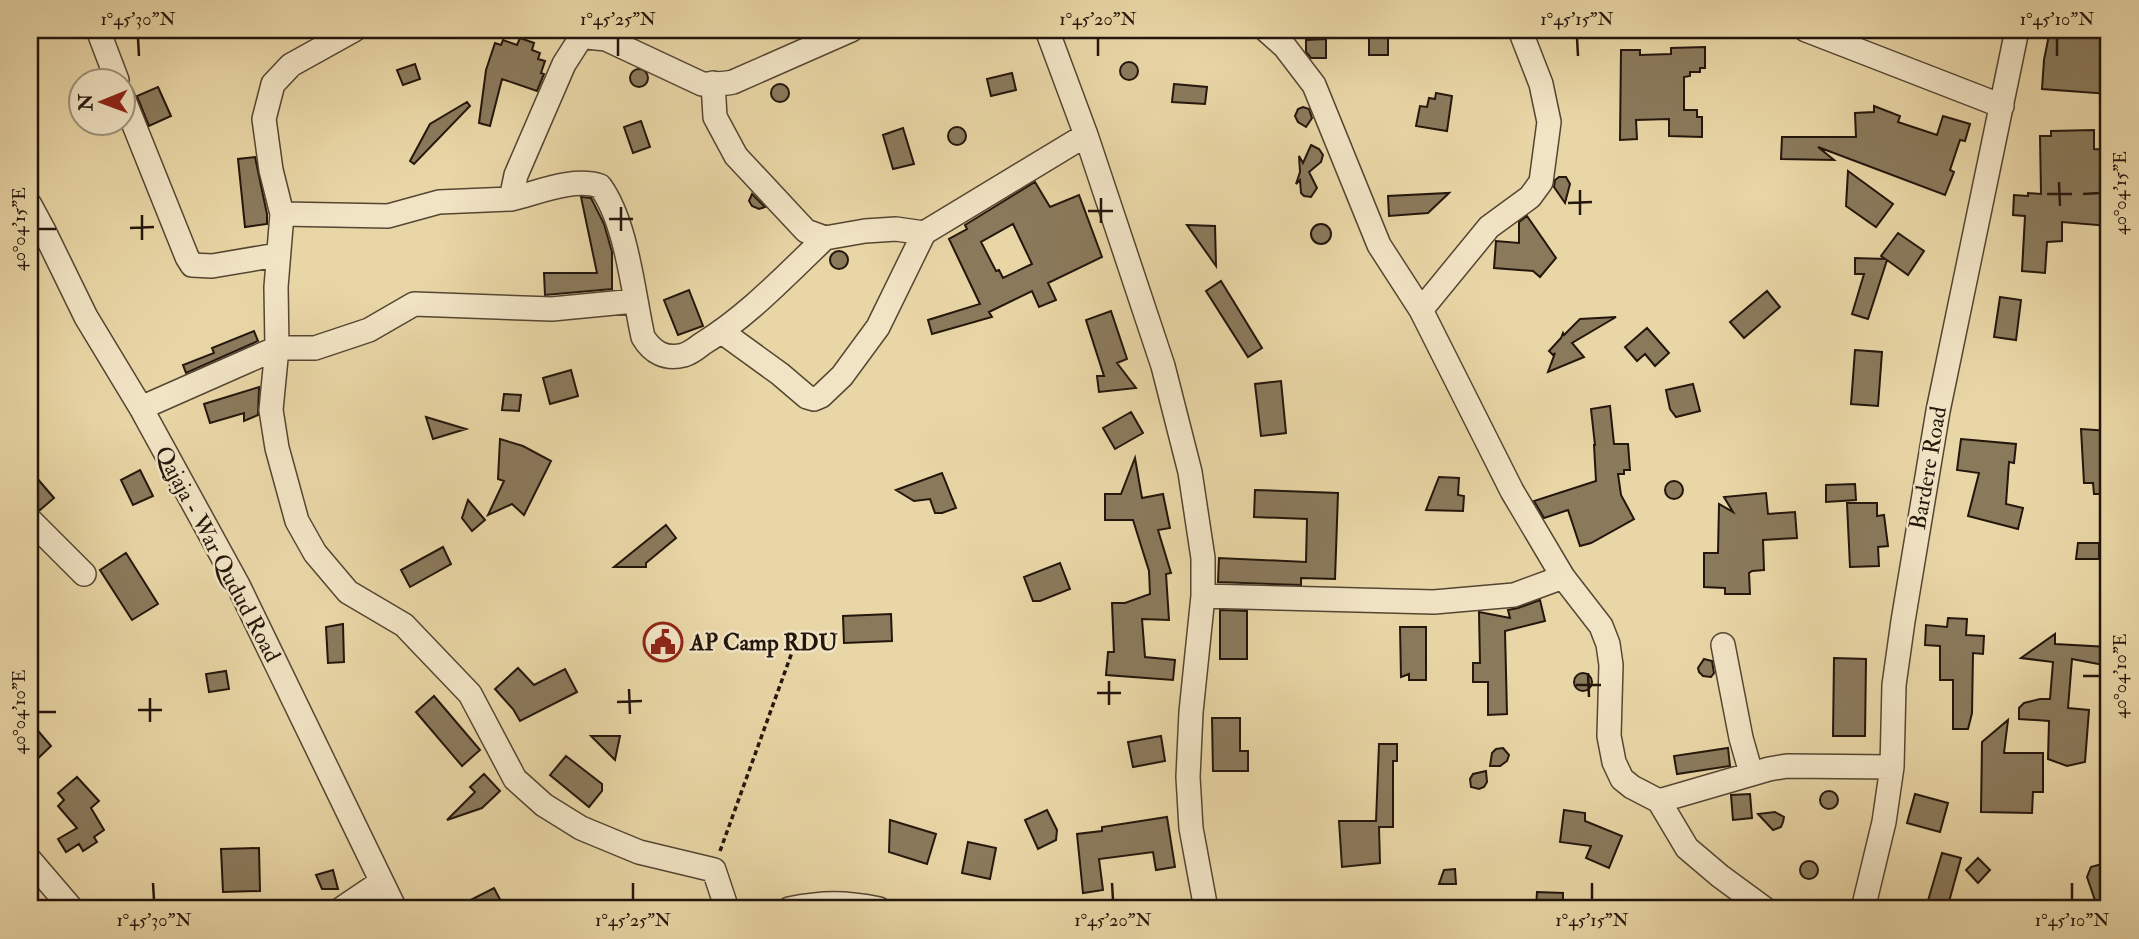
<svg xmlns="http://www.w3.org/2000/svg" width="2139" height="939" font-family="'IM FELL Double Pica',serif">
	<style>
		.building { fill: #8a7a5c; stroke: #23160c; stroke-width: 2; fill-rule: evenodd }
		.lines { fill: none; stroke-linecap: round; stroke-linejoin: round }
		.minor-casing { stroke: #544632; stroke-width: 26 }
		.path { stroke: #23160c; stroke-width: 3.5; stroke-dasharray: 5 3.5; stroke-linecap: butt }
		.minor { stroke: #f1e4c5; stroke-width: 23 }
		.ticks { fill: none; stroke: #23160c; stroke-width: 2.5 }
		.labels { text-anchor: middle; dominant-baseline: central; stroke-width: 5; stroke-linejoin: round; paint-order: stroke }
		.street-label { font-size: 23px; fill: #23160c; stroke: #f1e4c5 }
		.poi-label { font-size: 23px; font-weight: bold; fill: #23160c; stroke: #f1e4c5; text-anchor: start }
		.neatline { fill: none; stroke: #23160c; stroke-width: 2.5 }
		.ticks-label { font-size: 18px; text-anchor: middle; fill: #23160c }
	</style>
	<rect width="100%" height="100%" fill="#e9d6a6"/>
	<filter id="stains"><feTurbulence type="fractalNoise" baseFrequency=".00286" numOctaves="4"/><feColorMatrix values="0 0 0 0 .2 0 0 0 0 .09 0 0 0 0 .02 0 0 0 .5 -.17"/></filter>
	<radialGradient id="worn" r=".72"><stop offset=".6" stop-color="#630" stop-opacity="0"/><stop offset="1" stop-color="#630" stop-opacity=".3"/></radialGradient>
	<path class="building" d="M1369,30H1388V55H1369Z
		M2050,30H2084L2109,35V94L2042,89L2044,60Z
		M520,38L534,43L532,50L540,53L538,59L545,61L541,73L544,74L537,91L502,79L490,126L479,123L486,70L495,43L501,45L503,40L517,45Z
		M1326,39V58H1311L1306,52V40Z
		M1705,47V68H1700V72H1690V76L1684,77V110H1697V117H1702V137L1669,136V119L1636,120L1637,139L1620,140L1621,50H1640V55L1671,54V48Z
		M1120 71a9 9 0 1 1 18 0a9 9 0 1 1-18 0Z
		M415,64L420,79L403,85L397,70Z
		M630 78a9 9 0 1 1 18 0a9 9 0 1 1-18 0Z
		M1012,73L1016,90L991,96L987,79Z
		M1174,84L1207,87L1205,104L1172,102Z
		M771 93a9 9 0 1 1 18 0a9 9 0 1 1-18 0Z
		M158,87L171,116L149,126L137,96Z
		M1436,93L1452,96L1447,131L1416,126L1420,106L1427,107L1429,98L1435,99Z
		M467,102L470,106L414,164L410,161L430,124Z
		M1874,106L1900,116L1898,122L1937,135L1943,116L1970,124L1965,141L1960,140L1950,170L1954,172L1945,195L1818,147L1834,160L1781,159L1782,137H1856L1855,113L1874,112Z
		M1303,107L1309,109L1312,118L1306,127L1298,122L1295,116L1298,109Z
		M641,121L650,147L633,153L624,127Z
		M948 136a9 9 0 1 1 18 0a9 9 0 1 1-18 0Z
		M903,128L914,164L893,169L883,135Z
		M2094,130V149L2109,150V226L2062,222V241L2047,242L2045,273L2022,271L2025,216L2013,215L2014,195L2028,196V193L2041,194L2040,136H2051V131Z
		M1311,145L1319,149L1323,155L1321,162L1309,172L1317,188L1311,197L1304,196L1301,193L1300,180L1296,184L1300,172L1299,156L1303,163Z
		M255,157L267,214V224L245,227L238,159Z
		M1848,171L1893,204L1876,227L1846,206Z
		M1559,177H1566L1570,184L1565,203L1554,187L1555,180Z
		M1035,182L1050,207L1079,195L1102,257L1048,283L1056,300L1039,307L1032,291L989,312L992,317L932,334L928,320L980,304L949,239L967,229L965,225ZM1013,224L1032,264L1003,278L999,270L996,271L981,242Z
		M1449,193L1428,213L1389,216L1388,196Z
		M752,194L765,207L759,209L752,206L749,201Z
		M581,197L591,198L604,224L612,252V289L545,295L544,273H597Z
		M1527,216L1556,258L1540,277L1533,271L1494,268L1496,241L1519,243V222Z
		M1311 234a10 10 0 1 1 20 0a10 10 0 1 1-20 0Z
		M1187,225L1215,226L1216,266Z
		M1898,233L1924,251L1908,275L1887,260L1868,319L1852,314L1864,274H1855V258L1885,259L1881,256Z
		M830 260a9 9 0 1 1 18 0a9 9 0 1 1-18 0Z
		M1221,281L1262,348L1248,357L1206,291Z
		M689,290L703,326L678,335L664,300Z
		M1767,291L1780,307L1744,338L1730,322Z
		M2000,297L2021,300L2016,340L1994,337Z
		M1111,311L1127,359L1117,363L1136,388L1099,392L1097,376H1104L1086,320Z
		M1616,317L1572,343L1584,357L1548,372L1555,353L1553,355L1549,351L1561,338L1563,333L1564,335L1580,319Z
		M1647,328L1669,353L1655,366L1645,354L1637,361L1625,347Z
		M254,331L258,341L186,373L183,365L214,353L212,348Z
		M1855,350L1882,352L1878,406L1851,404Z
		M571,370L578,396L550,404L543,378Z
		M1281,381L1286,433L1261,436L1255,384Z
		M1693,384L1700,411L1676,417L1670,409L1666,390Z
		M259,387L258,415L244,421V413L210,423L204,404Z
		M504,394L521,395L519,411L502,410Z
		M1610,406L1614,444H1628L1630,470H1624V474H1618L1621,495L1634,519L1591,543L1580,546L1568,510L1544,518L1534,501L1596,481L1594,445H1595L1591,409Z
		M1131,412L1143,433L1115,449L1103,428Z
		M426,417L466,429L433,439Z
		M2081,429L2109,431V494H2094L2093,483H2084Z
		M500,439L523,446L551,461L524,515L512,504L488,515L504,481L498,479Z
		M1961,439L2016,444L2014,463L2009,462L2006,504L2023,508L2018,529L1968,516L1979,473L1957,470Z
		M1135,458L1142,498L1163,494L1170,528L1158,530L1171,573L1166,574L1169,620L1142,619L1145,657L1175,660L1173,680L1106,675L1108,652H1114L1112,603H1125L1150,594L1149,571L1133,520H1105V494H1121Z
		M30,470L54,498L40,510L30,506Z
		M140,470L153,496L133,505L121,480Z
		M942,473L956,508L942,513H935L930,499L914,501L896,490Z
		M1439,477L1459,478L1458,495L1464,496L1463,511L1426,510Z
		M1665 490a9 9 0 1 1 18 0a9 9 0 1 1-18 0Z
		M1855,484L1856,500L1826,502V485Z
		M1255,490L1338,493L1335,579L1301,578V585L1218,582L1219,558L1306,562L1307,519L1254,517Z
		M1766,493L1768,514L1795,512L1797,538L1763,540L1764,570L1752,571L1749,573L1750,594H1725V588L1704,587V553H1718L1719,504L1733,512L1724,497Z
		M468,500L485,520L472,531L462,518Z
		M1847,503H1877V516L1884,515L1888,546L1878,547L1879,566L1850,567Z
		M666,525L676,538L646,563V567H614Z
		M2078,543H2099V559H2076Z
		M443,547L451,564L410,587L401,570Z
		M126,553L158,604L132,620L100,570Z
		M1060,563L1070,589L1040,601H1033L1024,577Z
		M1540,600L1545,621L1505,631L1507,714L1488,715V682H1473V663H1480L1479,612L1510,618L1508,610L1518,608Z
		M1220,610L1247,611V659H1220Z
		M891,614L892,641L844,643L843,616Z
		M1948,618L1967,619L1966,635L1984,636L1983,654L1973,653L1972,713L1968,729H1953V680H1940V646L1925,645L1926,625L1947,627Z
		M343,624L344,662L328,663L326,627Z
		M1400,627H1426V680H1409V674L1401,677Z
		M2055,634V644L2109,647V666L2072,659L2068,708L2089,710L2085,762L2067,766L2048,759L2049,721L2019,719V708L2024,703L2040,699H2050L2053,662L2021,658Z
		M1834,658L1866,659L1865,736H1833Z
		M1704,659L1712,661L1714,673L1711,677L1703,676L1699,672L1698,668Z
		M518,668L534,685L565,669L577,692L520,721L513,709L495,689Z
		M226,671L229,689L209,692L206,674Z
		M1574 682a9 9 0 1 1 18 0a9 9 0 1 1-18 0Z
		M434,696L480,750L462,766L416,712Z
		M1212,718H1240V751H1248V771H1213Z
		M2008,720L2004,753H2043V792H2033L2032,813L1981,812L1982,742Z
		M39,732L51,746L30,766V740Z
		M591,736H620L615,760Z
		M1161,736L1165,761L1133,767L1128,742Z
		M1379,744H1397V761H1393V827H1379L1380,863L1342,867L1339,821H1376Z
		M1503,748L1509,755L1507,761L1500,766H1490L1492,753L1496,749Z
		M1728,748L1730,766L1677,774L1674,756Z
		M566,756L602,784V791L589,807L550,775Z
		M1486,771L1487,782L1484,787L1479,789L1471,787L1470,779L1473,774Z
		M484,774L500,791L482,808L447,820L475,792L470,787Z
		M77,777L99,801L91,808L104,830L94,837L97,842L83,851L79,844L66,852L58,839L77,828L58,806L64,800L58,793Z
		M1820 800a9 9 0 1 1 18 0a9 9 0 1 1-18 0Z
		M1750,794L1752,818L1733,820L1731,795Z
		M1915,794L1948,803L1940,832L1907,823Z
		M1047,810L1057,830L1056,840L1038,849L1025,820Z
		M1564,810L1585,813V821L1622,836L1609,868L1586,858L1591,846L1560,842Z
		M1775,812L1784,817L1783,822L1781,827L1773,830L1758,814Z
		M1167,817L1175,867L1156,870L1153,852L1099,859L1103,890L1083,893L1077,834L1102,831V827Z
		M890,820L936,834L927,864L889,852Z
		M968,842L996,848L990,879L962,873Z
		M259,848L260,891L223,892L221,849Z
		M1942,853L1961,858L1947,909L1927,904Z
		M1978,858L1990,870L1978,883L1966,870Z
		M1800 870a9 9 0 1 1 18 0a9 9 0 1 1-18 0Z
		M2098,865L2105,867L2109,873L2103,909H2098L2087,877L2091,867Z
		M1455,869L1456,884H1439L1444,870Z
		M333,870L338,889H322L316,875Z
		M494,888L505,909H453Z
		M1537,892L1563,893V909H1536Z"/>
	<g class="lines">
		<defs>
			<path id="minor" d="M98,30L117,80
				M354,30L291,65L273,84L264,119L271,170L282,214L276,287L277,348L271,410L277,448L297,521L315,553L348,592L404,625L470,694L515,779L544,805L581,828L639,852L714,870L727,909
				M1047,30L1086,135L1163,366L1190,472L1203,558V596L1191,712L1188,777L1191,828L1206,909
				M1266,30L1285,47L1314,85L1379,245L1421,310L1512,491L1563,577L1601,626L1608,644L1611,665L1609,736L1614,762L1622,779L1632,787L1659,801L1687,848L1720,876L1765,909
				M1806,30L2002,106
				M713,83L715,117L736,156L806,231L825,238L865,231L896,229L924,233
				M122,95L187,257L192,265L212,266L277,255
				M511,199C537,193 573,177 600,186C627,223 633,292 643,337C652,352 665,360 684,355C690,353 697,348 702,344C748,316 786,275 825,238
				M30,205L44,231L86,317L141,408L238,585L395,909
				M282,214L388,216L439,202L511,199L516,175L564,64L580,39L587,37L606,39L702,84C713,83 721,85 733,82L851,30
				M1421,310L1489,227L1530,197L1541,182L1549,122L1541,84L1520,30
				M722,332L780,374L807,397L814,399L821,396L842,376L878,327L924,233L1086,135
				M141,408L277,348H315L369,330L414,304L552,309L635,301
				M30,520L84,574
				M1203,596L1434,602L1514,595L1563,577
				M1723,645L1741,738L1751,773
				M1659,801L1769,769L1787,766L1892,767
				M30,860L72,909
				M341,909L381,882
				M789,909C822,902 846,902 879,909
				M1863,909L1884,822L1892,767L1894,685L1903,621L1938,411L2017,30"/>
		</defs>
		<use href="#minor" class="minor-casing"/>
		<path class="path" d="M720,851L799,633"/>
		<use href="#minor" class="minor"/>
	</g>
	<path class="ticks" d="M138,38L139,56M618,38V56M1098,38V56M1577,38L1578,56M2057,38V56M2059,182L2060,206M1580,190V215M2047,194H2072M2083,194L2100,193M1101,198V223M1568,203L1592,202M621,207V231M1088,211H1113M142,215V240M609,219H633M130,228L154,227M38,229H56M1588,673L1589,697M2083,676H2100M1109,681V705M1576,685H1601M629,689L630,714M1097,693H1121M150,698V722M617,702L642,701M138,710H162M38,712H56M153,883L154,900M633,883V900M1112,883L1113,900M1592,883V900M2072,883V900"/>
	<defs>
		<symbol id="civic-ring" viewBox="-11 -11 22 22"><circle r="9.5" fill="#f1e4c5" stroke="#8f2418" stroke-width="1.5"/><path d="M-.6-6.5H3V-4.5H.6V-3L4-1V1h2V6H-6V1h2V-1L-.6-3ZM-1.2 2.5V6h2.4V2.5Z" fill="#8f2418"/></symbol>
	</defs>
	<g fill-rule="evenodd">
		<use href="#civic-ring" x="641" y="620" width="44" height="44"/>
	</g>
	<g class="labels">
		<g class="street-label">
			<text transform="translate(1928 468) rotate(-80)">Bardere Road</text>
			<text transform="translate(218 554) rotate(62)">Qajaja - War Qudud Road</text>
		</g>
		<g class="poi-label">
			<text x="690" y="642">AP Camp RDU</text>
		</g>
	</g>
	<rect width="2139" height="939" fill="none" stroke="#e9d6a6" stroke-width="77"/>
	<g transform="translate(102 102) rotate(269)"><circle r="33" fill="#f1e4c5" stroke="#9f927b" stroke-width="2"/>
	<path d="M0-5L12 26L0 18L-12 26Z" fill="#8f2418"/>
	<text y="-10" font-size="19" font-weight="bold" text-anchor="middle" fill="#23160c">N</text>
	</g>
	<rect x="38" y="38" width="2062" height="862" class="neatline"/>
	<g class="ticks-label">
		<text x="138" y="25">1°45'30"N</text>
		<text x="618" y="25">1°45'25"N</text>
		<text x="1098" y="25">1°45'20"N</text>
		<text x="1577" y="25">1°45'15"N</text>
		<text x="2057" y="25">1°45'10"N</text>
		<text transform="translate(2120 193) rotate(-90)" y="6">40°04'15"E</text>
		<text transform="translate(19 229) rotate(-90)" y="6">40°04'15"E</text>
		<text transform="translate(2120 676) rotate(-90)" y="6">40°04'10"E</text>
		<text transform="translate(19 712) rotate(-90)" y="6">40°04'10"E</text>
		<text x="154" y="926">1°45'30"N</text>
		<text x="633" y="926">1°45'25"N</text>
		<text x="1113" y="926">1°45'20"N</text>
		<text x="1592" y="926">1°45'15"N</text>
		<text x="2072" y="926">1°45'10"N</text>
	</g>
	<rect width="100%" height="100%" filter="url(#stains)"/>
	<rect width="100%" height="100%" fill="url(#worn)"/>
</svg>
